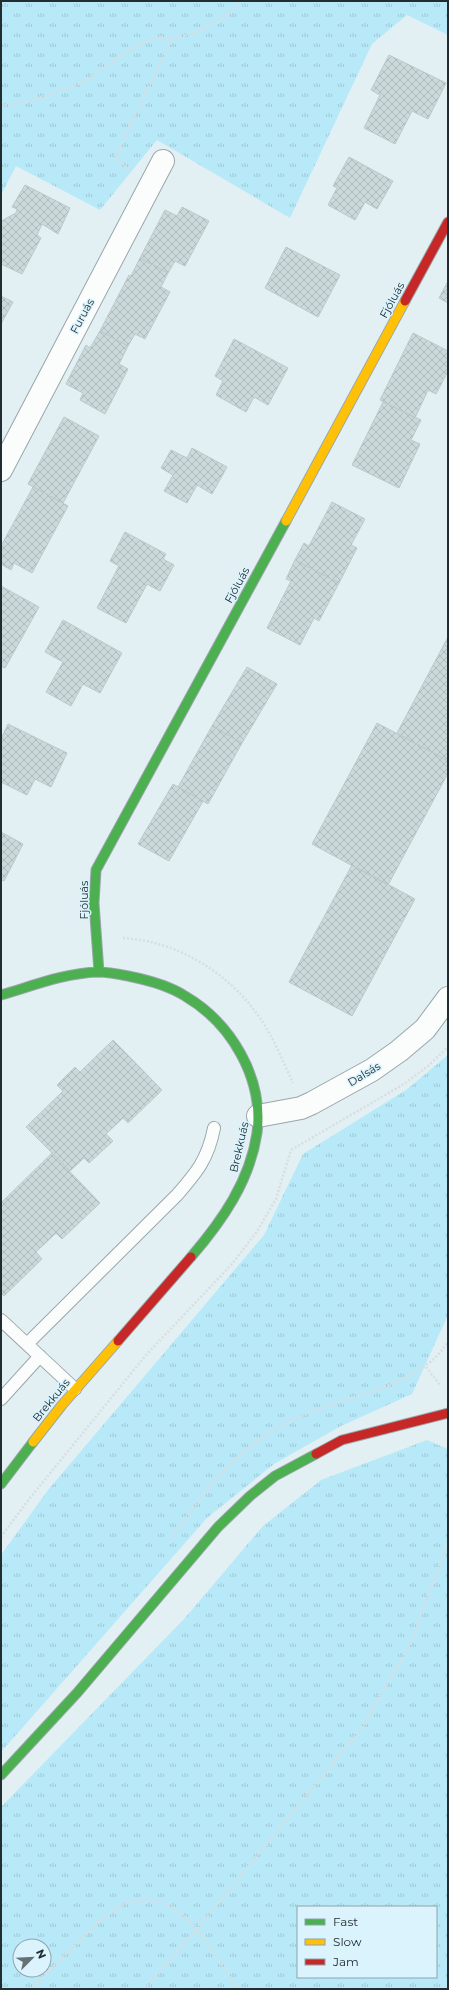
<svg xmlns="http://www.w3.org/2000/svg" width="449" height="1990" font-family="Montserrat,sans-serif">
	<style>
		.grass { fill: url(#grass-tufts); fill-rule: evenodd }
		.building { fill: url(#building-cross-hatch); stroke: #bcc8ca }
		.lines { fill: none; stroke-linecap: round; stroke-linejoin: round }
		.lane-casing { stroke: #9aa6aa; stroke-width: 14 }
		.street-casing { stroke: #9aa6aa; stroke-width: 24 }
		.fast-casing { stroke: #9aa6aa; stroke-width: 11 }
		.slow-casing { stroke: #9aa6aa; stroke-width: 11 }
		.jam-casing { stroke: #9aa6aa; stroke-width: 11 }
		.path { stroke: #dadddf; stroke-width: 2.5; stroke-dasharray: 2 2; stroke-linecap: butt }
		.lane { stroke: #fbfdfd; stroke-width: 12 }
		.street { stroke: #fbfdfd; stroke-width: 22 }
		.fast { stroke: #4caf50; stroke-width: 9 }
		.slow { stroke: #ffc107; stroke-width: 9 }
		.jam { stroke: #c62828; stroke-width: 9 }
		.labels { text-anchor: middle; dominant-baseline: central; stroke-width: 3; stroke-linejoin: round; paint-order: stroke }
		.street-label { font-size: 11px; fill: #212d31; stroke: #daf3fc }
	</style>
	<defs>
		<pattern id="grass-tufts" width="24" height="20" patternUnits="userSpaceOnUse"><rect width="24" height="20" fill="#b8e9f9"/><path d="M3 7l-1-3M5 7V3M7 7l1-3M15 17l-1-3M17 17v-4M19 17l1-3" fill="none" stroke="#9ec8d6"/></pattern>
		<pattern id="building-cross-hatch" width="8" height="8" patternUnits="userSpaceOnUse"><rect width="8" height="8" fill="#cbd9da"/><path d="M0 0l8 8M0 8l8-8" fill="none" stroke="#aebbbc"/></pattern>
	</defs>
	<rect width="100%" height="100%" fill="#e2f0f4"/>
	<path class="grass" d="M1,1H448V35L407,15L372,44L290,218L157,140L100,210L16,166L1,195Z
		M448,1055V1315L412,1394L341,1426L274,1464L207,1518L1,1752V1555L48,1490L264,1235L303,1154L406,1090Z
		M427,1440L448,1449V1989H1V1807L185,1618L263,1526L321,1480ZM298,1907H436V1977H298ZM20,1946H44V1970H20Z"/>
	<path class="building" d="M389,55L446,83L428,119L412,111L395,144L364,128L380,95L371,90Z
		M349,157L393,181L377,209L365,202L355,220L328,205L337,188L333,186Z
		M25,185L70,208L58,234L42,224L37,235L41,238L22,274L1,264V224L3,220L16,213L17,209L12,207Z
		M182,207L209,221L185,266L175,261L168,273L140,258L165,210L177,216Z
		M286,247L340,275L318,317L265,288Z
		M140,258L168,273L161,287L170,292L145,339L135,334L128,346L100,331L129,275L131,276Z
		M448,281V303L439,298Z
		M1,296L13,302L1,324Z
		M100,331L128,346L119,364L128,369L105,414L80,400L83,393L66,384L86,345L90,348Z
		M413,333L448,351V371L436,394L428,390L415,418L380,400Z
		M234,339L288,368L268,405L254,397L246,412L216,395L223,381L215,376Z
		M383,402L421,420L411,440L420,444L399,488L352,465Z
		M64,417L99,436L63,503L28,484Z
		M192,448L227,467L212,494L197,485L187,503L164,491L173,475L161,468L171,450L187,458Z
		M33,487L68,506L32,573L14,563L11,570L1,564V546Z
		M332,502L365,519L351,545L357,548L339,583L295,560L304,543L309,546Z
		M125,532L166,554L163,559L174,565L160,591L147,584L126,623L97,608L119,566L110,561Z
		M295,560L339,583L319,621L314,618L300,645L267,628L291,581L286,579Z
		M1,586L39,607L5,668L1,666Z
		M63,620L122,653L100,693L83,684L71,706L46,692L63,662L45,652Z
		M448,637V761L397,733Z
		M247,667L277,684L242,743L212,726Z
		M377,723L448,761V773L388,885L312,844Z
		M8,724L67,753L51,787L35,779L27,795L1,782V739Z
		M212,726L242,743L208,804L178,787Z
		M173,784L203,801L169,861L138,844Z
		M1,832L23,844L4,881L1,880Z
		M352,865L415,899L352,1016L289,982Z
		M113,1040L162,1090L128,1123L123,1118L106,1134L113,1141L89,1163L84,1158L70,1171L26,1127L63,1091L57,1085L75,1067L80,1072Z
		M52,1153L100,1203L62,1239L56,1233L36,1252L42,1259L4,1296L1,1293V1203Z"/>
	<g class="lines">
		<defs>
			<path id="lane" d="M1,1320L75,1389
				M27,1344L177,1195C197,1172 208,1159 214,1128
				M1,1399L40,1356"/>
			<path id="street" d="M1,470L163,161
				M258,1116L301,1108L312,1103L372,1070L399,1051L425,1029L448,998"/>
			<path id="fast" d="M99,972L94,903L96,870L286,521
				M1,995C32,986 65,973 98,972C108,972 118,974 128,976C148,980 168,985 185,996C231,1023 264,1078 257,1133C250,1181 222,1221 191,1257
				M1,1484L33,1442
				M1,1775L77,1693L218,1527L250,1496L275,1476L316,1454"/>
			<path id="slow" d="M286,521L405,301
				M33,1442L62,1405L118,1341"/>
			<path id="jam" d="M405,301L448,222
				M118,1341L191,1257
				M316,1454L342,1440L448,1413"/>
		</defs>
		<use href="#lane" class="lane-casing"/>
		<use href="#street" class="street-casing"/>
		<use href="#fast" class="fast-casing"/>
		<use href="#slow" class="slow-casing"/>
		<use href="#jam" class="jam-casing"/>
		<path class="path" d="M1,106L27,102L82,83L133,47L158,37L172,39L196,32L220,20L241,1
			M129,170L115,157L172,39
			M123,938C178,941 229,973 260,1018C273,1037 283,1061 293,1083
			M426,1367L440,1385
			M1,1537L26,1503L146,1355L231,1265L256,1233L276,1199L291,1150L404,1084L428,1066L448,1047
			M172,1538C199,1498 229,1457 271,1432C288,1422 306,1413 324,1407C367,1391 420,1384 448,1342
			M31,1989L100,1920L123,1904L146,1899L169,1905L186,1918L197,1929L239,1989
			M144,1989L197,1929L361,1729L410,1644L448,1542"/>
		<use href="#lane" class="lane"/>
		<use href="#street" class="street"/>
		<use href="#fast" class="fast"/>
		<use href="#slow" class="slow"/>
		<use href="#jam" class="jam"/>
	</g>
	<g class="labels">
		<g class="street-label">
			<text transform="translate(392 300) rotate(-61)">Fjóluás</text>
			<text transform="translate(82 316) rotate(-62)">Furuás</text>
			<text transform="translate(237 585) rotate(-61)">Fjóluás</text>
			<text transform="translate(84 900) rotate(-90)">Fjóluás</text>
			<text transform="translate(364 1074) rotate(-31)">Dalsás</text>
			<text transform="translate(239 1147) rotate(-77)">Brekkuás</text>
			<text transform="translate(51 1400) rotate(-51)">Brekkuás</text>
		</g>
	</g>
	<rect width="449" height="1990" fill="none" stroke="#212d31" stroke-width="4"/>
	<rect x="297" y="1906" width="140" height="72" fill="#daf3fc" stroke="#90a4ab"/>
	<rect x="305" y="1919" width="20" height="6" fill="#4caf50" stroke="#90a4ab"/>
	<text x="333" y="1926" font-size="12" fill="#212d31">Fast</text>
	<rect x="305" y="1939" width="20" height="6" fill="#ffc107" stroke="#90a4ab"/>
	<text x="333" y="1946" font-size="12" fill="#212d31">Slow</text>
	<rect x="305" y="1959" width="20" height="6" fill="#c62828" stroke="#90a4ab"/>
	<text x="333" y="1966" font-size="12" fill="#212d31">Jam</text>
	<g transform="translate(32 1958) rotate(66)"><circle r="19" fill="#daf3fc" stroke="#90a4ab"/>
	<path d="M0-3L7 15L0 10L-7 15Z" fill="#657175"/>
	<text y="-6" font-size="11" font-weight="bold" text-anchor="middle" fill="#212d31">N</text>
	</g>
</svg>
